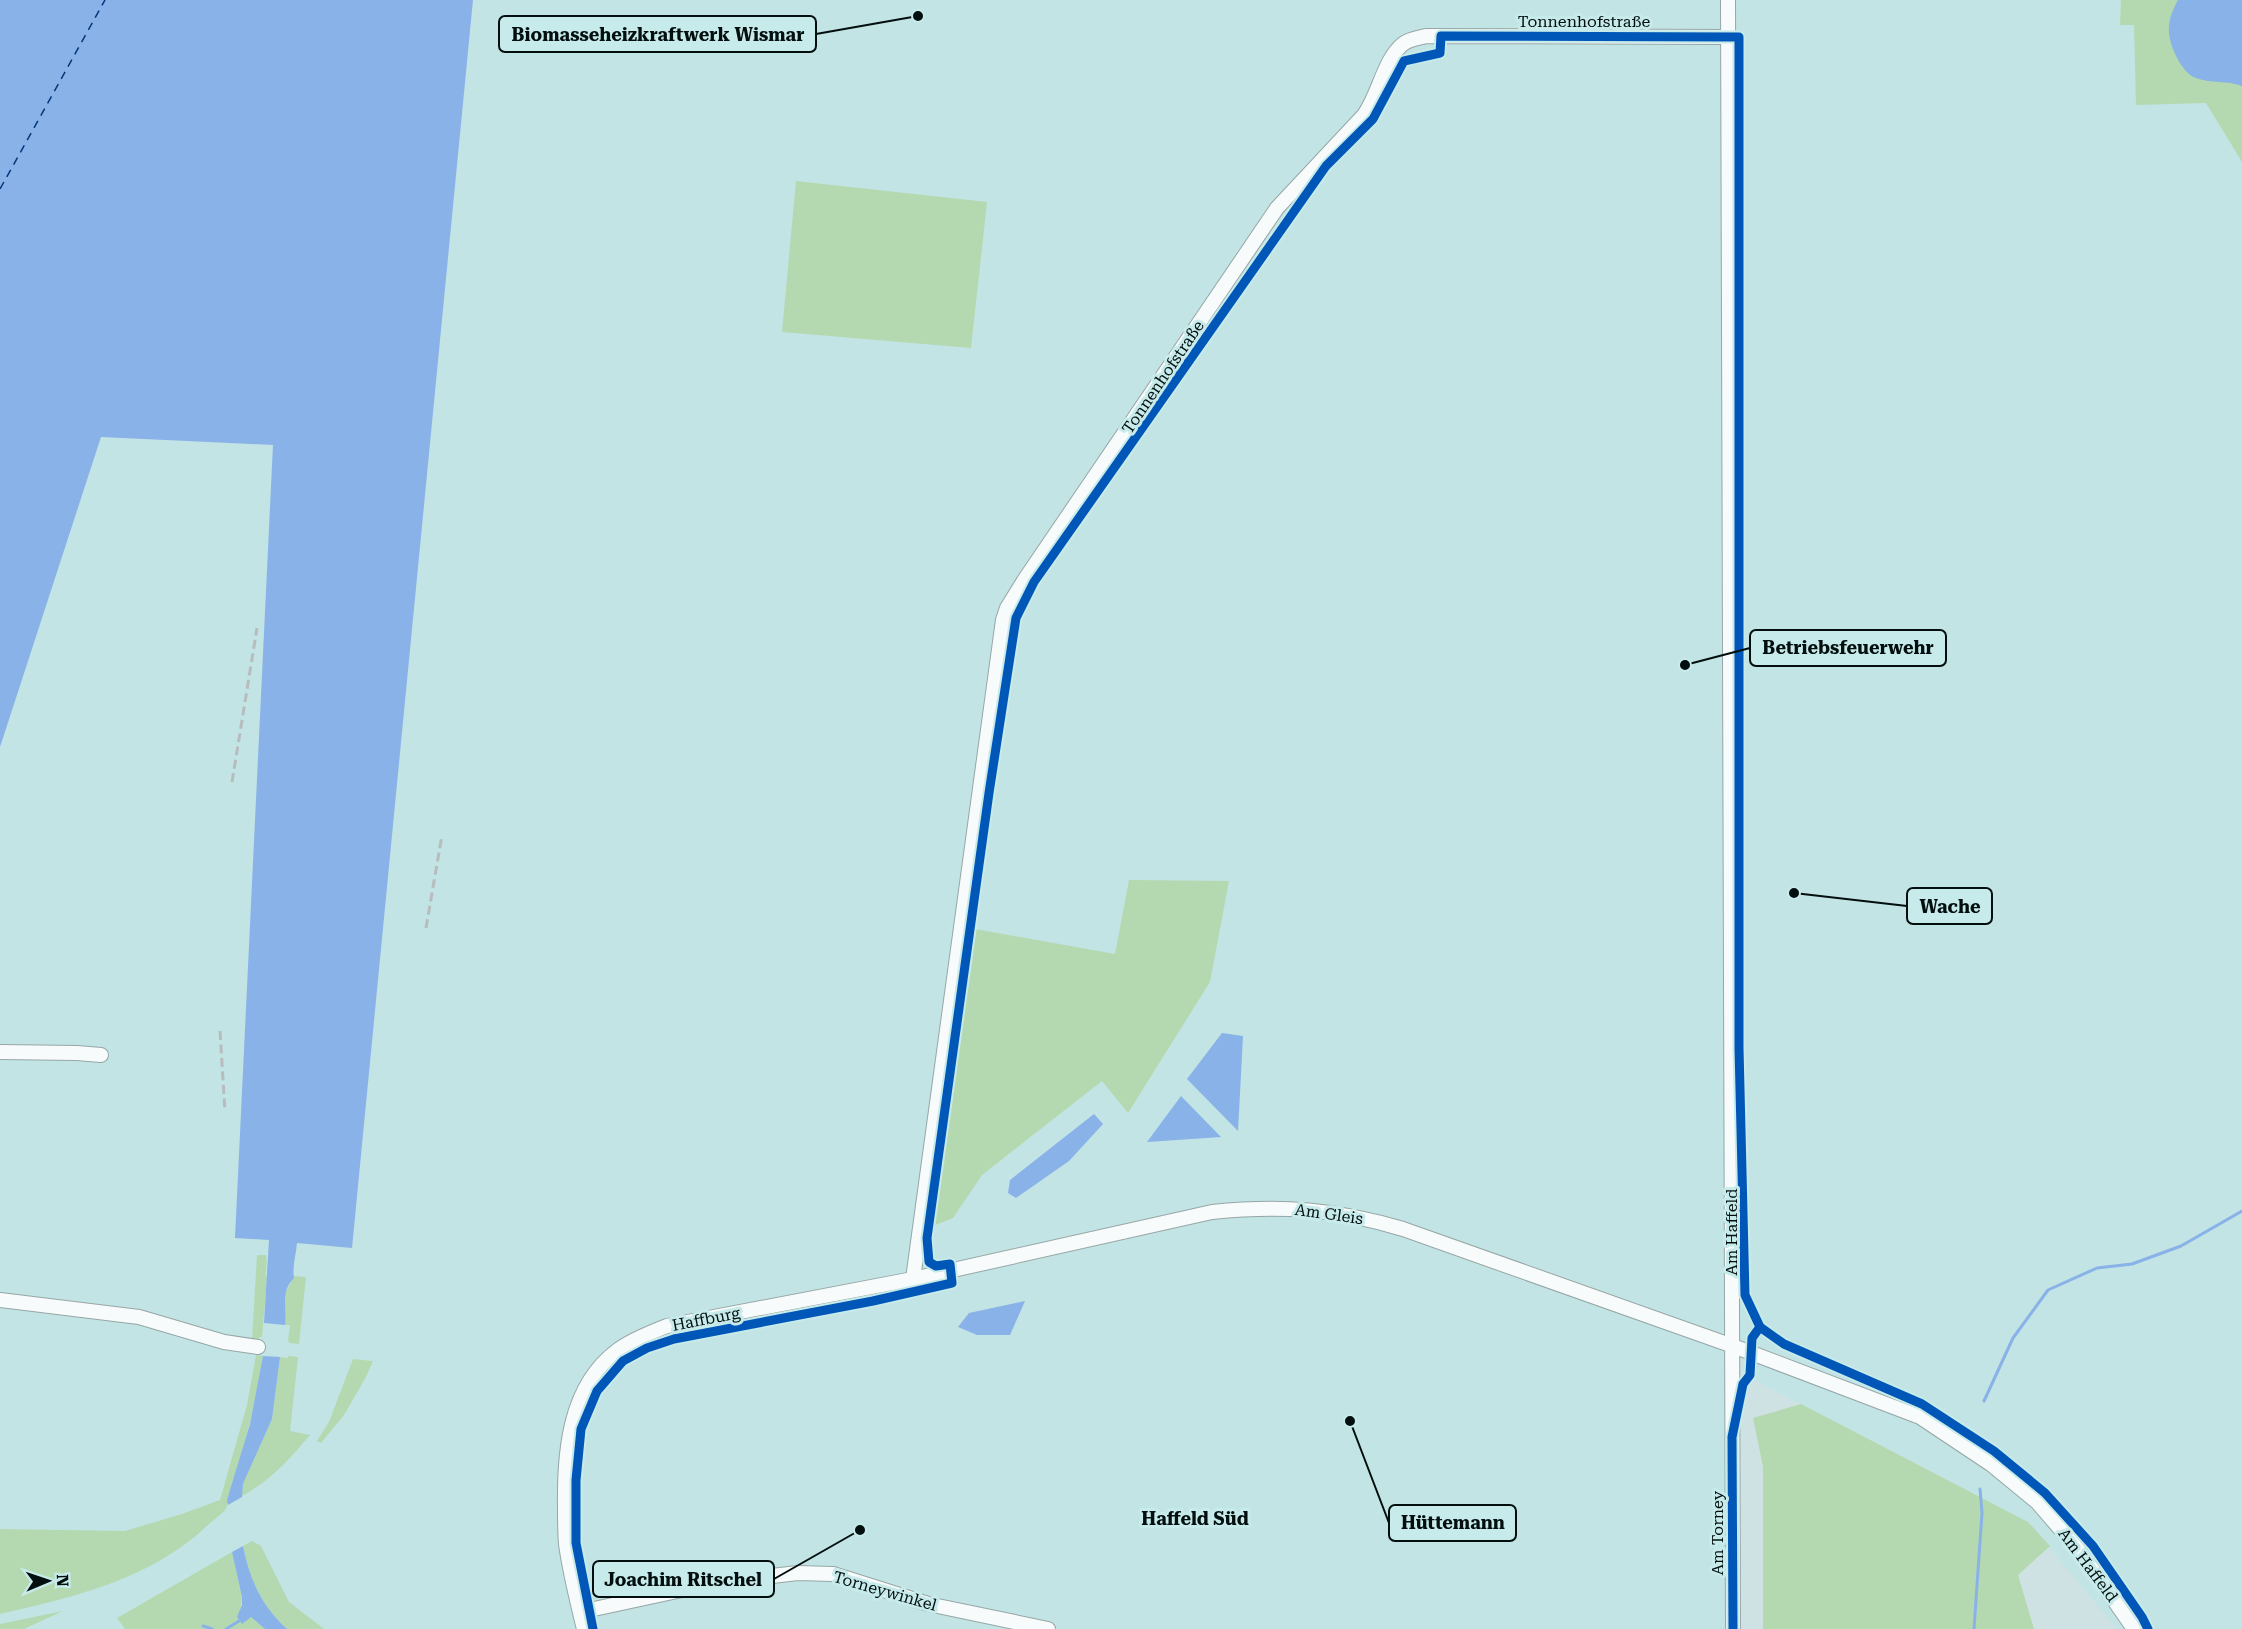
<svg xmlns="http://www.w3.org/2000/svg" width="2242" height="1629" font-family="'Roboto Serif',serif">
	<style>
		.built { fill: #c2e4e4 }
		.green { fill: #b4d9b0 }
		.water { fill: #88b2e8 }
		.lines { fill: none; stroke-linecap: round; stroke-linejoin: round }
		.stream { stroke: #88b2e8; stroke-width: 3 }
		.ferry { stroke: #04377a; stroke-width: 1.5; stroke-dasharray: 8 6; stroke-linecap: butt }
		.minor-casing { stroke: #97a6a6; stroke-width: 16 }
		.minor { stroke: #f8fbfb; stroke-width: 14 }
		.rail { stroke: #b7bdbd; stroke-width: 3; stroke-dasharray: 9 4.5; stroke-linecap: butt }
		.cycleway-casing { stroke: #c7eaeb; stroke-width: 13 }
		.cycleway { stroke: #0057b8; stroke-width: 9 }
		.labels { text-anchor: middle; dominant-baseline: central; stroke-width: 6; stroke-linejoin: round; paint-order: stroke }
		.street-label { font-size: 16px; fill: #030e0e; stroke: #c7eaeb }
		.neighbourhood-label { font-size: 18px; font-weight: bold; fill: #030e0e; stroke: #c7eaeb }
		.leader { fill: none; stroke: #030e0e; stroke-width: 2 }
		.callout-dot { fill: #030e0e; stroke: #c7eaeb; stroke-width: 2 }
		.callout { fill: #c7eaeb; stroke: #030e0e; stroke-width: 2 }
		.callout-label { font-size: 18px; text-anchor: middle; font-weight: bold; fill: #030e0e }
	</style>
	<rect width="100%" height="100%" fill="#cfe2e3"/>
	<path class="built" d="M473,0H2121L2120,25H2134L2206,103L2242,162V1629H2117L2028,1522L1756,1381L1755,1354L1733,1346V1629H0V738L101,437L273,445L283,1241L352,1248Z"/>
	<path class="green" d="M2121,0H2242V162L2206,103L2136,105L2134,25H2120Z
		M796,181L987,202L971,348L782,332Z
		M1129,880L1229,881L1210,982L1128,1113L1102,1081L982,1175L953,1218L933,1226L975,929L1115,954Z
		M257,1255H266C268,1265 264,1272 267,1279L262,1337H259V1340L252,1339Z
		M294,1276L306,1277L299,1344L290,1343L288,1341L290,1325H285L284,1296Z
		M256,1355L263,1356C256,1401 245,1446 231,1489C229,1496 228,1506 225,1510C221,1515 213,1520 208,1525C151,1579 75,1597 0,1614V1529L125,1531L182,1514L220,1500L247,1405Z
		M288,1356L298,1357L290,1431L310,1435C289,1460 272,1479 242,1496L243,1484L272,1419L280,1357L288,1358Z
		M353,1359L373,1361L366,1377L344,1415L321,1443L317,1441L329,1422Z
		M1801,1404L2028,1522L2050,1546L2018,1575L2034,1629H1763V1467L1753,1418Z
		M252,1541L261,1546L289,1602L324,1629H287C261,1605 250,1580 243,1546Z
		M232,1552L242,1597L240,1613L248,1618L251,1617L265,1629H125L117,1618Z
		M63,1611L24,1629H0V1624Z"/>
	<path class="water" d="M0,0H473L352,1248L297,1243C296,1255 292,1267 294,1278C280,1292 287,1308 285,1325L264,1323L269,1240L235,1238L273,445L101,437L0,747Z
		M2178,0H2242V86C2227,80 2211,84 2196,78C2181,73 2167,41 2169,27C2169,18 2174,7 2178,0Z
		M1222,1033L1243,1036L1238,1131L1187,1079Z
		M1181,1096L1221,1137L1147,1142Z
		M1094,1114L1103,1124L1069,1161L1016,1198L1008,1193L1010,1180Z
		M1025,1301L1010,1335H977L958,1327L969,1313Z
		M263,1356L280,1357L272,1419L243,1484L242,1497L228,1505L227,1500L250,1424Z
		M243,1546C250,1580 261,1605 287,1629H265L251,1617L242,1624L237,1617L242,1605V1597L232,1552Z"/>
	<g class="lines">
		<path class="stream" d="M1984,1401L2013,1338L2048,1290L2097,1268L2132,1264L2181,1246L2242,1211
			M203,1626L212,1629
			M226,1629L239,1621
			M1974,1629L1982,1513L1980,1489"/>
		<path class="ferry" d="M0,189L105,0"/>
		<defs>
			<path id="minor" d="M1728,0L1733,1629
				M0,1052L77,1053L101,1055
				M913,1279L1003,620L1007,608L1025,579L1277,208L1364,115C1379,94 1384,59 1403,44C1409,39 1419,38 1426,36L1728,37
				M0,1300L139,1317L224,1342L258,1347
				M580,1612L719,1582L798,1573L833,1574L928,1604L1048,1629
				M584,1629C577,1601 570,1573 566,1544C565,1532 565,1520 565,1508C564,1452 569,1386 618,1350C633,1339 650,1333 667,1326L913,1279L1212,1212C1282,1205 1336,1209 1403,1229L1733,1346L1920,1417L1992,1465L2037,1502L2081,1553L2134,1629"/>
		</defs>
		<use href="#minor" class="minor-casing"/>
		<use href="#minor" class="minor"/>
		<path class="rail" d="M232,782L257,628
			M426,928L442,835
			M220,1031L225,1112"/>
		<defs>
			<path id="cycleway" d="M593,1629L576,1543V1480L581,1429L597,1391L623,1361L647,1348L674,1339L873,1301L952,1283L950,1264L936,1266L929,1262L927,1238L989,793L1016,618L1034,582L1326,166L1373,119L1404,61L1440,53L1441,36L1739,37V1048L1745,1295L1760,1327L1784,1344L1922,1404L1994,1451L2045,1493L2093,1546L2142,1617L2148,1629
				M1733,1629L1732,1437L1743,1384L1750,1375L1752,1338L1760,1327"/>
		</defs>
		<use href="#cycleway" class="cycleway-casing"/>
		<use href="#cycleway" class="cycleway"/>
	</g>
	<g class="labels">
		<g class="street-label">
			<text x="1584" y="21">Tonnenhofstraße</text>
			<text transform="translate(1163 377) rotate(-56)">Tonnenhofstraße</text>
			<text transform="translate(1329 1214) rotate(8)">Am Gleis</text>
			<text transform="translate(1731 1232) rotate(-90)">Am Haffeld</text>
			<text transform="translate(706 1319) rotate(-11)">Haffburg</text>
			<text transform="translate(1717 1533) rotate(-90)">Am Torney</text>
			<text transform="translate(2088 1565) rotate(53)">Am Haffeld</text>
			<text transform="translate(885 1591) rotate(16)">Torneywinkel</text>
		</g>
		<g class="neighbourhood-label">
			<text x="1195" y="1518">Haffeld Süd</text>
		</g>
	</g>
	<path class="leader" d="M918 16L816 34M1685 665L1750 648M1794 893L1907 906M1350 1421L1389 1523M860 1530L774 1579"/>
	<g class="callout-dot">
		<circle cx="918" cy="16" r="6"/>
		<circle cx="1685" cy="665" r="6"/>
		<circle cx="1794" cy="893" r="6"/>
		<circle cx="1350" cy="1421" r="6"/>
		<circle cx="860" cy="1530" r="6"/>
	</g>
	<g class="callout">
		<rect x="499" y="16" width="317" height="36" rx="6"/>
		<rect x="1750" y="630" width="196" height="36" rx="6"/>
		<rect x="1907" y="888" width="85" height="36" rx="6"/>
		<rect x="1389" y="1505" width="127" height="36" rx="6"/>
		<rect x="593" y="1561" width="181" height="36" rx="6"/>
	</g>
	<g class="callout-label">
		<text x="658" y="41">Biomasseheizkraftwerk Wismar</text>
		<text x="1848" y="654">Betriebsfeuerwehr</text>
		<text x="1950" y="913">Wache</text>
		<text x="1453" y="1529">Hüttemann</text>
		<text x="683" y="1586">Joachim Ritschel</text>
	</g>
	<g transform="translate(48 1581) rotate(88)" stroke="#c7eaeb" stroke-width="4.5" paint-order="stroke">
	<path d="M0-4.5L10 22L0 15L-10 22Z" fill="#030e0e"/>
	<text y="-9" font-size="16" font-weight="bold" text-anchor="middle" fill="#030e0e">N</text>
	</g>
</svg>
